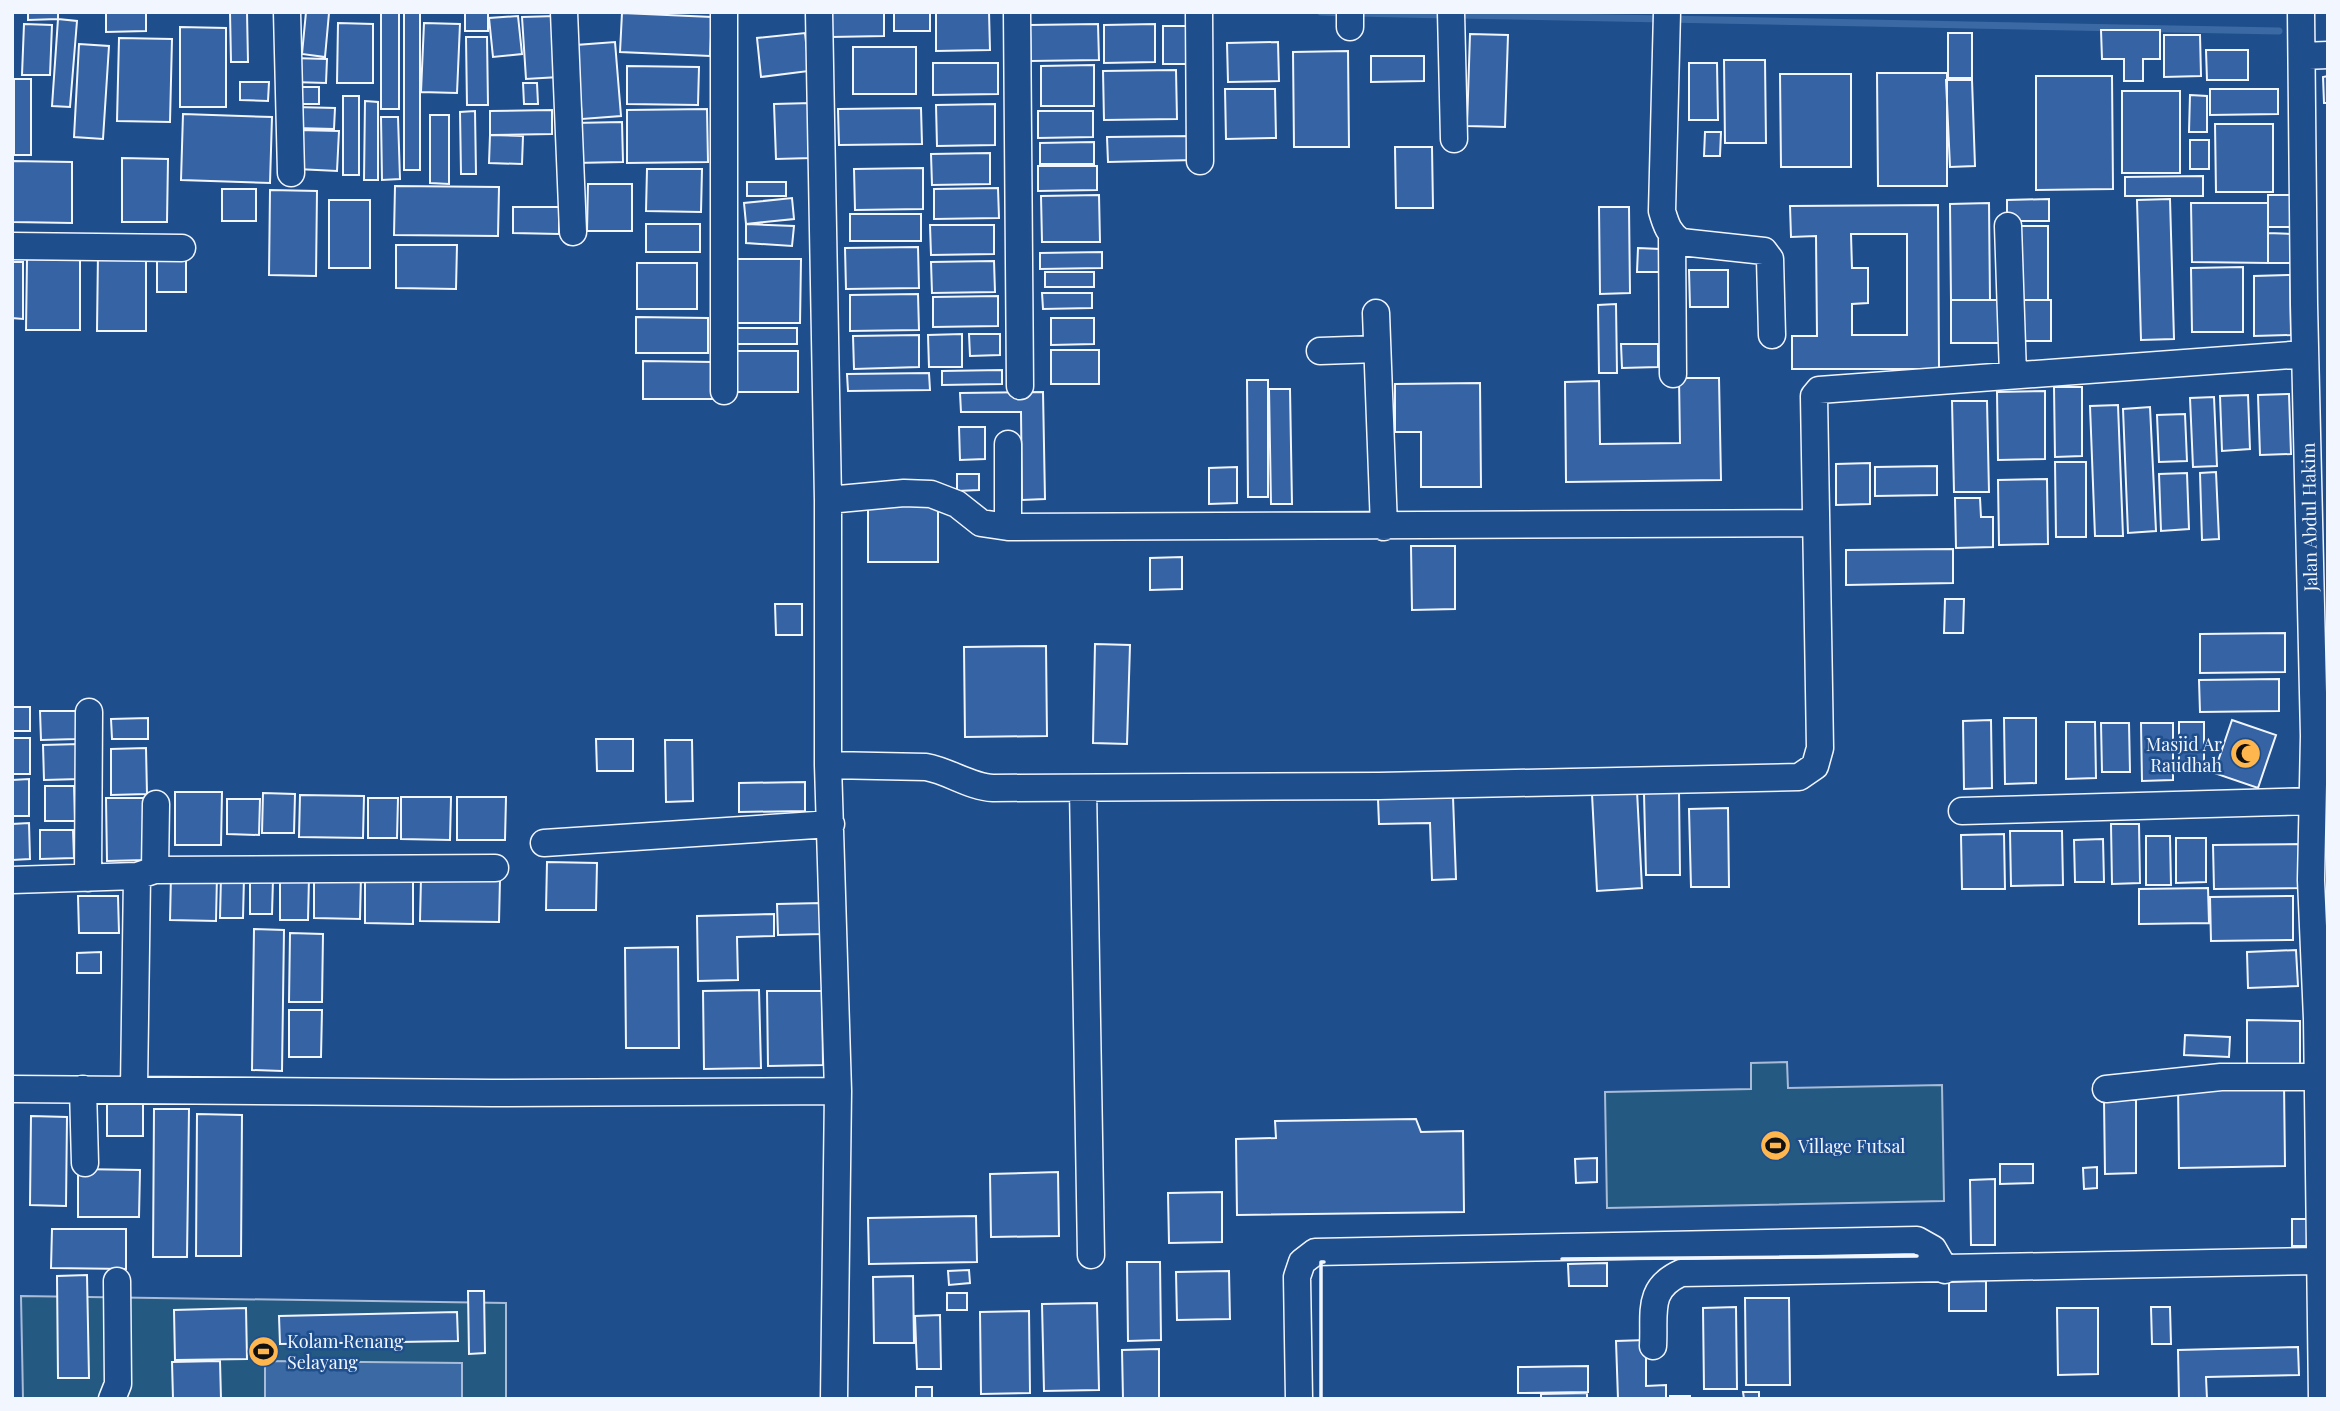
<svg xmlns="http://www.w3.org/2000/svg" width="2340" height="1411" font-family="'Playfair Display',serif">
	<style>
		.green { fill: #245a82; stroke: #a8bbd7; stroke-width: 2 }
		.water { fill: #3b69a3; stroke: #a8bbd7; stroke-width: 2 }
		.lines { fill: none; stroke-linecap: round; stroke-linejoin: round }
		.stream { stroke: #3b69a3; stroke-width: 7 }
		.building { fill: #3563a3; stroke: #f2f6ff; stroke-width: 2; fill-rule: evenodd }
		.minor-casing { stroke: #f2f6ff; stroke-width: 29 }
		.minor { stroke: #1f4e8c; stroke-width: 26 }
		.wall { stroke: #f2f6ff; stroke-width: 3.5 }
		.labels { text-anchor: middle; dominant-baseline: central; stroke-width: 5; stroke-linejoin: round; paint-order: stroke }
		.street-label { font-size: 18px; fill: #f2f6ff; stroke: #1f4e8c }
		.poi-label { font-size: 18px; fill: #f2f6ff; stroke: #1f4e8c; text-anchor: start }
	</style>
	<rect width="100%" height="100%" fill="#1f4e8c"/>
	<path class="green" d="M1787,1062L1788,1088L1942,1085L1944,1201L1607,1208L1605,1092L1751,1089V1063Z
		M21,1296L506,1303V1399H23Z"/>
	<path class="water" d="M265,1361L462,1363V1399H265Z"/>
	<g class="lines">
		<path class="stream" d="M1321,12L1344,13
			M1356,13L1446,15
			M1458,15L2279,31"/>
	</g>
	<path class="building" d="M28,12H58V19L28,20Z
		M106,12H146V31L106,32Z
		M230,12H247L248,62H231Z
		M306,12L329,13L325,57L302,54Z
		M381,12H399V109H381Z
		M404,12H420V170H404Z
		M465,12H488V31H465Z
		M830,12H884V36L831,37Z
		M894,12H930V31H894Z
		M936,12H989L990,50L936,51Z
		M622,13L712,17L710,56L620,52Z
		M518,16L522,54L493,57L489,18Z
		M556,16L559,77L526,79L522,17Z
		M58,19L77,21L70,107L52,106Z
		M338,23L373,24V83H337Z
		M424,23L460,24L457,93L421,92Z
		M24,24L52,25L50,75H22Z
		M1098,24L1099,60L1031,61L1030,25Z
		M1155,24V62L1104,63V25Z
		M1163,26H1193V64H1163Z
		M180,27L226,28V107H180Z
		M2101,30H2160V59H2143V81H2124V59H2102Z
		M805,33L809,71L761,77L757,38Z
		M1948,33H1972V78H1948Z
		M1470,34L1508,35L1505,127L1467,126Z
		M2164,35H2200L2201,76L2164,77Z
		M466,37H487L488,105H467Z
		M119,38L172,39L170,122L117,121Z
		M615,42L621,116L582,119L576,45Z
		M1278,42L1279,81L1228,82L1227,43Z
		M79,44L109,46L103,139L74,137Z
		M853,47H916V94H853Z
		M2206,50H2248V80H2207Z
		M1348,51L1349,147H1294L1293,52Z
		M1371,56H1424V81L1371,82Z
		M292,58L327,59L326,83L292,82Z
		M1724,60H1765L1766,143H1725Z
		M933,63H998V94L933,95Z
		M1689,63H1717L1718,120H1689Z
		M1094,65V106H1041V66Z
		M627,66L699,67L698,105L627,104Z
		M1176,70L1177,119L1104,120L1103,71Z
		M1877,73H1947V186H1878Z
		M1780,74H1851V167H1781Z
		M2036,76H2112L2113,189L2036,190Z
		M2328,76V103H2324L2323,77Z
		M14,79H31V155H14Z
		M1946,80H1972L1975,166L1950,167Z
		M240,82H269L268,101L240,100Z
		M523,83H537L538,104H524Z
		M292,87H319V104H292Z
		M1225,89H1275L1276,138L1226,139Z
		M2210,89H2278V114L2210,115Z
		M2122,91H2180V173H2122Z
		M2190,95L2207,96V132H2189Z
		M343,96H359V175H343Z
		M365,101L378,102V180H364Z
		M811,103L812,158L776,159L774,104Z
		M995,104V145L937,146L936,105Z
		M295,107L335,108L334,129L295,128Z
		M921,108L922,144L839,145L838,109Z
		M707,109L708,162L627,163V110Z
		M552,110V134L490,135V111Z
		M475,111L476,174H461L460,112Z
		M1038,111H1093V137L1038,138Z
		M183,114L272,117L270,183L181,180Z
		M430,115H449V184L430,183Z
		M381,117H398L400,179L382,180Z
		M622,122L623,162L575,163L574,123Z
		M2215,124H2273V192H2216Z
		M298,130L339,131L337,171L297,169Z
		M1705,132H1721L1720,156H1704Z
		M490,135L523,136L522,164L489,163Z
		M1193,136L1194,160L1108,162L1107,137Z
		M2190,140H2209V169H2190Z
		M1094,142V164H1040V143Z
		M1395,147H1432L1433,208H1396Z
		M990,153V184L932,185L931,154Z
		M122,158L168,159L167,222H122Z
		M12,161L72,162V223L12,222Z
		M1038,166H1097V190L1038,191Z
		M923,168V209L855,210L854,169Z
		M647,169H702L701,212L646,211Z
		M2203,176V196H2125V177Z
		M747,182H786V196H747Z
		M588,184H632V231H587Z
		M395,186L499,187L498,236L394,235Z
		M998,188L999,218L934,219V189Z
		M222,189H256V221H222Z
		M270,190L317,191L316,276L269,275Z
		M1099,195L1100,242H1042L1041,196Z
		M2268,195H2291L2292,227H2268Z
		M792,198L794,219L746,224L744,203Z
		M2049,199V221H2007V200Z
		M2170,199L2174,339L2141,340L2137,200Z
		M329,200H370V268H329Z
		M1989,203L1990,300H1951L1950,204Z
		M2191,203H2268V263L2192,262Z
		M1938,205L1939,369H1792V336H1817L1816,236L1791,237L1790,206ZM1851,234H1907V335H1852V304L1868,303V268H1852Z
		M513,207H559V234L513,233Z
		M1599,207H1629L1630,293L1600,294Z
		M850,214H921V241H850Z
		M646,224H700V252H646Z
		M746,224L794,226L792,246L746,243Z
		M930,225H994V254L931,255Z
		M2011,226H2048V300H2011Z
		M2268,233L2294,234V263H2268Z
		M396,245H457L456,289L396,288Z
		M918,247L919,288L846,289L845,248Z
		M1638,248L1660,249L1659,272H1637Z
		M98,252L146,253V331H97Z
		M157,252L186,253V292H157Z
		M1102,252V268L1040,269V253Z
		M27,259L80,260V330H26Z
		M732,259H801L800,323H731Z
		M994,261L995,292L932,293L931,262Z
		M12,262H23V319L12,318Z
		M637,263H697V309H637Z
		M2243,267V332H2192L2191,268Z
		M1689,270H1728V307H1690Z
		M1045,272H1094V287H1045Z
		M2290,275L2291,335L2254,336V276Z
		M1042,293H1092V308L1043,309Z
		M918,294L919,330L850,331V295Z
		M998,296V326L933,327V297Z
		M1951,300H2006L2007,343H1951Z
		M2015,300H2051V341H2015Z
		M1616,304L1617,373H1599L1598,305Z
		M636,317L708,318V353H636Z
		M1051,318H1094V344L1051,345Z
		M733,328H797V344H733Z
		M962,334V367H929L928,335Z
		M969,334H1000V355L970,356Z
		M919,335V367L854,369L853,336Z
		M1621,344H1658V367L1622,368Z
		M1051,350H1099V384H1051Z
		M736,351H798V392H736Z
		M643,361L713,362V399H643Z
		M1002,370V384L942,385V371Z
		M929,373L930,390L848,391L847,374Z
		M1679,378H1719L1721,480L1566,482L1565,382L1599,381L1600,444L1680,443Z
		M1247,380H1268V497H1248Z
		M1480,383L1481,487H1421V432H1395V384Z
		M2054,387H2082V456L2055,457Z
		M1269,389H1290L1292,504H1271Z
		M2045,391V459L1998,460L1997,392Z
		M1043,392L1045,499L1022,500L1021,412H961L960,393Z
		M2289,394L2291,454L2260,455L2258,395Z
		M2248,395L2250,449L2222,451L2220,396Z
		M2214,397L2217,466L2193,467L2190,398Z
		M1952,401H1987L1989,492H1954Z
		M2118,405L2123,536H2095L2090,406Z
		M2150,407L2156,531L2128,533L2123,409Z
		M2185,414L2187,461L2159,462L2157,415Z
		M959,427H985V459L960,460Z
		M2055,462H2086V537H2056Z
		M1870,463V504L1836,505V464Z
		M1937,466V495L1875,496V467Z
		M1237,467V503L1209,504V468Z
		M2216,472L2219,539L2202,540L2200,473Z
		M2187,473L2189,529L2161,531L2159,474Z
		M957,474H979V490L957,491Z
		M2047,479L2048,544L1999,545L1998,480Z
		M938,498V562H868V499Z
		M1955,498H1980L1981,517H1993V547L1956,548Z
		M1411,546H1455V609L1412,610Z
		M1953,549V583L1846,585V550Z
		M1182,557V589L1150,590V558Z
		M1945,599H1964L1963,633H1944Z
		M775,604H802V635H776Z
		M2285,633V672L2200,673V634Z
		M1095,644L1130,645L1127,744L1093,743Z
		M1046,646L1047,736L965,737L964,647Z
		M2279,679V711L2200,712L2199,680Z
		M12,707H30V731H12Z
		M40,711H76L77,739L41,740Z
		M148,718V739H112L111,719Z
		M2004,718H2036V783L2005,784Z
		M1991,720L1992,788L1964,789L1963,721Z
		M2232,720L2276,735L2258,788L2214,773Z
		M2066,722H2095L2096,778L2066,779Z
		M2179,722H2204V766H2179Z
		M2101,723H2129L2130,772H2102Z
		M2141,723H2173V780L2142,781Z
		M12,738H30V774H12Z
		M596,739H633V771H597Z
		M665,740H692L693,801L666,802Z
		M80,744V779L44,780L43,745Z
		M146,748L147,794L111,795V749Z
		M29,779V816H12V780Z
		M805,782V811L739,812V783Z
		M45,786H74L75,821H45Z
		M1637,791L1642,888L1597,891L1592,794Z
		M175,792H222L221,845H175Z
		M1679,792L1680,875H1646L1644,793Z
		M263,793L295,794L294,833H262Z
		M300,795L364,796L363,838L299,837Z
		M401,797H451L450,840L401,839Z
		M457,797H506L505,840H457Z
		M1453,797L1456,879L1432,880L1430,823L1379,824L1378,799Z
		M106,798H145L146,860L107,861Z
		M368,798H398L397,838H368Z
		M227,799H260L259,835L227,834Z
		M1728,808L1729,887H1691L1689,809Z
		M29,823L30,859L12,860V824Z
		M2111,824H2139L2140,883L2112,884Z
		M40,830H73L74,858L40,859Z
		M2010,831H2062L2063,885L2011,886Z
		M2004,834L2005,889H1962L1961,835Z
		M2146,836H2170L2171,885H2146Z
		M2176,838H2206V882L2176,883Z
		M2103,839L2104,882H2075L2074,840Z
		M2302,844V888L2214,889L2213,845Z
		M547,862L597,863L596,910H546Z
		M171,875H217L216,921L170,920Z
		M314,875L361,876L360,919L314,918Z
		M221,876L244,877L243,918H220Z
		M280,876L309,877L308,920H280Z
		M421,878L500,879L499,922L420,921Z
		M250,879H273L272,914H250Z
		M365,881H413V924L365,923Z
		M2208,888L2209,923L2139,924V889Z
		M78,896H118L119,933H79Z
		M2293,896V940L2211,941L2210,897Z
		M821,903L822,934L778,935L777,904Z
		M774,914V936L737,937L738,980L698,981L697,916Z
		M254,929L284,930L282,1071L252,1070Z
		M290,933L323,934L322,1002H289Z
		M678,947L679,1048H626L625,948Z
		M2296,950L2298,986L2248,988L2247,952Z
		M101,952V973H77V953Z
		M759,990L761,1068L704,1069L703,991Z
		M767,991H822L823,1065L768,1066Z
		M289,1010H322L321,1057H289Z
		M2247,1020L2300,1021V1070L2247,1069Z
		M2185,1035L2230,1037L2229,1057L2184,1055Z
		M2284,1083L2285,1166L2179,1168L2178,1084Z
		M107,1096L143,1097V1136H107Z
		M2104,1100H2136V1173L2105,1174Z
		M154,1109H189L187,1257H153Z
		M197,1114L242,1115L241,1256H196Z
		M31,1116L67,1117L66,1206L30,1205Z
		M1416,1119L1421,1132L1463,1131L1464,1212L1237,1215L1236,1139L1276,1138L1275,1121Z
		M1597,1158V1182L1576,1183L1575,1159Z
		M2000,1164H2033V1183L2000,1184Z
		M2097,1167V1188L2084,1189L2083,1168Z
		M78,1169L140,1170L139,1217H78Z
		M1058,1172L1059,1236L991,1237L990,1174Z
		M1995,1179V1245H1971L1970,1180Z
		M1222,1192V1242L1169,1243L1168,1193Z
		M976,1216L977,1262L869,1264L868,1218Z
		M2292,1219H2316V1246H2292Z
		M52,1229H126V1269L51,1268Z
		M1127,1262H1160L1161,1340L1128,1341Z
		M1607,1263V1286H1569L1568,1264Z
		M969,1270L970,1283L949,1285L948,1271Z
		M1229,1271L1230,1319L1177,1320L1176,1272Z
		M87,1275L89,1378H58L57,1276Z
		M913,1276L914,1343H874L873,1277Z
		M1986,1281V1311H1949V1282Z
		M468,1291H484L485,1353L469,1354Z
		M947,1293H967V1310H947Z
		M1745,1298H1789L1790,1385H1746Z
		M1097,1303L1099,1390L1044,1391L1042,1304Z
		M1736,1307L1737,1389H1704L1703,1308Z
		M2151,1307H2170L2171,1344H2152Z
		M246,1308L247,1359L175,1360L174,1310Z
		M2057,1308H2098V1374L2058,1375Z
		M1029,1311L1030,1393L981,1394L980,1312Z
		M457,1312L458,1341L280,1344L279,1316Z
		M940,1315L941,1369H917L915,1316Z
		M1646,1340V1386L1666,1385V1399H1618L1616,1341Z
		M2298,1347L2299,1375L2206,1377L2207,1399H2179L2178,1350Z
		M1159,1349V1399H1123L1122,1350Z
		M220,1361L221,1399H173L172,1362Z
		M1588,1366V1392L1518,1393V1367Z
		M916,1387H932V1399H916Z
		M1743,1392H1759V1399H1744Z
		M1587,1393V1399H1541V1394Z
		M1670,1396H1690V1399H1670Z"/>
	<g class="lines">
		<defs>
			<path id="minor" d="M287,12L291,173
				M564,12L573,232
				M724,12V391
				M819,12L828,500V765L838,1091L834,1399
				M1017,12L1020,386
				M1199,12L1200,161
				M1451,12L1454,139
				M1667,12L1662,211C1666,225 1669,234 1681,242L1764,251L1770,259L1772,335
				M2301,12L2304,304L2314,736L2311,880L2317,1019L2322,1399
				M1350,27V12
				M2302,56L2328,55
				M2008,226L2013,375
				M1672,236L1673,374
				M12,246L182,248
				M1376,313L1384,527
				M1320,351L1377,349
				M1008,444V527
				M828,500L904,493L931,494L957,504L981,523L1008,527L1814,523
				M828,765L926,767C949,771 970,787 993,788L1379,786L1799,777L1815,766L1820,748L1814,396L1819,390L2305,354
				M1083,788L1091,1255
				M1962,811L2311,801
				M544,843L831,824
				M155,870L495,868
				M88,878L89,712
				M12,880L137,876
				M134,1088L137,876L155,870L156,804
				M12,1089L491,1093L838,1091
				M83,1089L85,1163
				M2106,1089L2221,1077H2318
				M1653,1346C1655,1313 1646,1289 1681,1273L2319,1261
				M112,1399L118,1384L117,1281
				M1299,1399L1297,1277L1302,1262L1315,1252L1917,1240L1933,1249L1945,1270"/>
		</defs>
		<use href="#minor" class="minor-casing"/>
		<use href="#minor" class="minor"/>
		<path class="wall" d="M1562,1259L1917,1256
			M1321,1399V1262H1324"/>
	</g>
	<defs>
		<symbol id="mosque-disc" viewBox="-11 -11 22 22"><circle r="9.5" fill="#ffb74d" stroke="#1f4e8c"/><path d="M3.5-4.9A6 6 0 1 0 3.5 4.9A5 5 0 1 1 3.5-4.9Z" fill="#111"/></symbol>
		<symbol id="stadium-disc" viewBox="-11 -11 22 22"><circle r="9.5" fill="#ffb74d" stroke="#1f4e8c"/><path d="M0-5a6.5 5 0 1 0 0 10a6.5 5 0 1 0 0-10ZM-3.5-1.8h7v3.6h-7Z" fill="#111"/></symbol>
	</defs>
	<g fill-rule="evenodd">
		<use href="#mosque-disc" x="2228" y="736" width="35" height="35"/>
		<use href="#stadium-disc" x="1758" y="1128" width="35" height="35"/>
		<use href="#stadium-disc" x="246" y="1334" width="35" height="35"/>
	</g>
	<g class="labels">
		<g class="street-label">
			<text transform="translate(2309 517) rotate(-91)">Jalan Abdul Hakim</text>
		</g>
		<g class="poi-label">
			<text x="2222" y="744" text-anchor="end">Masjid Ar<tspan x="2222" dy="21">Raudhah</tspan></text>
			<text x="1798" y="1146">Village Futsal</text>
			<text x="287" y="1341">Kolam Renang<tspan x="287" dy="21">Selayang</tspan></text>
		</g>
	</g>
	<rect width="2340" height="1411" fill="none" stroke="#f2f6ff" stroke-width="28"/>
</svg>
